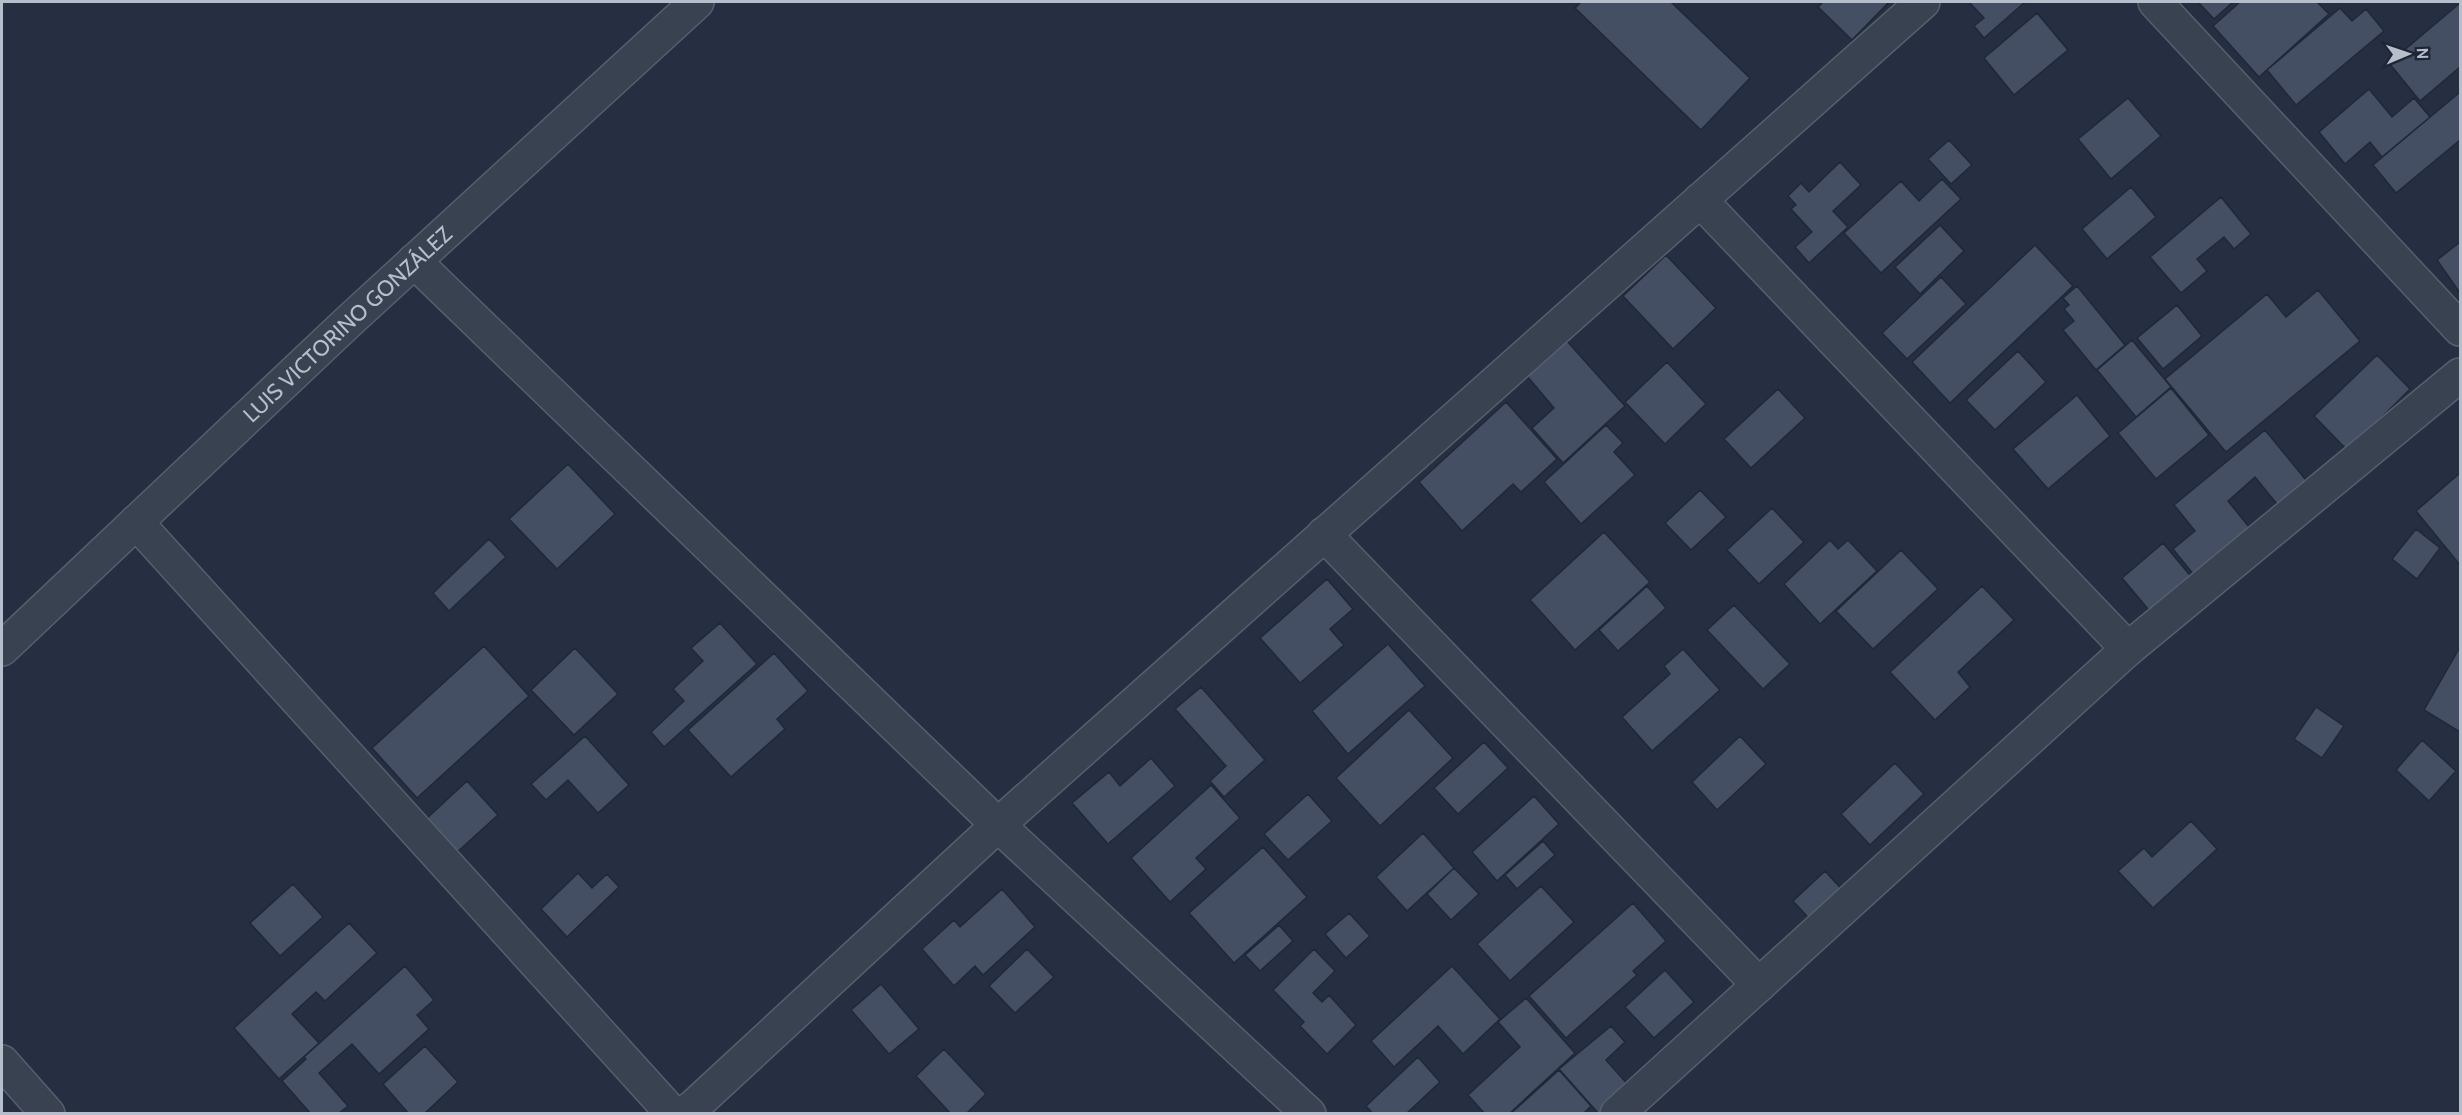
<svg xmlns="http://www.w3.org/2000/svg" width="2462" height="1115" font-family="Cabin,sans-serif">
	<style>
		.building { fill: #444f63; stroke: #202838; stroke-width: 1.5 }
		.lines { fill: none; stroke-linecap: round; stroke-linejoin: round }
		.minor-casing { stroke: #575f6e; stroke-width: 36 }
		.minor { stroke: #394251; stroke-width: 33 }
		.labels { text-anchor: middle; dominant-baseline: central; stroke-width: 5; stroke-linejoin: round; paint-order: stroke }
		.street-label { font-size: 22px; fill: #b6bdcb; stroke: #1e2636 }
	</style>
	<rect width="100%" height="100%" fill="#252f41"/>
	<path class="building" d="M1581,2H1671L1750,78L1701,130L1575,8Z
		M1823,2H1889L1852,40L1818,7Z
		M1969,2H2025L1984,38L1974,26L1984,18Z
		M2198,2H2233L2214,19Z
		M2240,2H2317L2329,14L2259,77L2213,26Z
		M2460,3V67L2420,101L2389,63Z
		M2340,8L2352,21L2366,9L2384,31L2296,105L2267,70Z
		M2037,13L2068,50L2014,95L1984,58Z
		M2369,89L2392,117L2414,98L2430,117L2382,157L2370,142L2345,164L2319,132Z
		M2460,92V140L2396,193L2373,165Z
		M2128,98L2161,136L2111,179L2078,139Z
		M1949,140L1972,165L1951,184L1928,159Z
		M1840,162L1861,185L1833,211L1848,227L1809,263L1795,247L1812,232L1791,209L1796,205L1788,196L1801,183L1809,192Z
		M1942,179L1961,199L1881,273L1844,233L1901,181L1919,201Z
		M2131,187L2156,217L2107,259L2082,229Z
		M2221,197L2251,234L2234,249L2224,237L2197,259L2207,271L2181,293L2150,257Z
		M1940,225L1964,251L1920,294L1895,267Z
		M2460,242V293L2437,260Z
		M2035,245L2073,286L1950,403L1912,362Z
		M1666,255L1716,308L1673,349L1623,296Z
		M1941,277L1966,304L1907,359L1882,333Z
		M2077,286L2125,345L2096,370L2063,330L2074,321L2064,309L2069,305L2063,298Z
		M2318,290L2360,341L2226,452L2165,379L2267,294L2286,317Z
		M2177,305L2202,336L2163,369L2137,338Z
		M1566,340L1625,406L1563,463L1532,428L1554,408L1527,376Z
		M2132,340L2171,387L2136,417L2097,370Z
		M2018,351L2046,382L1995,430L1966,400Z
		M2377,355L2410,389L2348,451L2314,416Z
		M1667,362L1706,404L1665,444L1625,402Z
		M2171,388L2209,435L2156,479L2118,433Z
		M1778,389L1805,418L1751,468L1724,439Z
		M2077,395L2110,436L2048,489L2013,449Z
		M1506,402L1557,459L1521,492L1513,484L1462,531L1419,482Z
		M1606,425L1623,443L1614,452L1635,475L1581,524L1544,482Z
		M2265,430L2310,485L2281,509L2255,477L2228,501L2258,538L2202,585L2173,549L2195,531L2174,505Z
		M568,464L615,514L557,569L509,519Z
		M2460,473V565L2416,511Z
		M1700,490L1726,517L1691,550L1665,523Z
		M1772,508L1804,542L1759,584L1727,550Z
		M2416,529L2440,548L2417,579L2392,559Z
		M1604,532L1650,582L1575,650L1530,600Z
		M489,539L506,557L449,611L433,593Z
		M1830,540L1838,549L1848,540L1877,571L1820,624L1784,584Z
		M2163,543L2199,586L2158,621L2122,578Z
		M1901,550L1938,589L1873,649L1836,611Z
		M1327,579L1353,609L1330,629L1344,645L1300,683L1260,638Z
		M1647,586L1666,608L1618,651L1599,630Z
		M1982,586L2014,620L1958,672L1970,687L1935,720L1890,672Z
		M1734,605L1790,664L1763,689L1707,630Z
		M720,623L757,664L664,747L651,732L684,701L673,689L703,661L691,648Z
		M1388,644L1425,686L1348,754L1312,711Z
		M484,646L529,696L417,798L372,748Z
		M2460,647V732L2424,710Z
		M575,648L618,694L574,735L531,690Z
		M1683,649L1720,690L1652,751L1622,717L1670,674L1664,666Z
		M774,653L808,691L777,719L785,729L731,777L688,730Z
		M1201,687L1265,760L1224,797L1210,781L1226,766L1175,709Z
		M2316,707L2344,726L2322,758L2294,739Z
		M1409,710L1453,758L1380,826L1336,778Z
		M585,736L629,785L598,813L568,780L546,800L531,784Z
		M1740,736L1766,764L1717,810L1692,782Z
		M2422,740L2456,771L2429,801L2396,770Z
		M1484,742L1508,768L1458,814L1434,788Z
		M1151,758L1175,786L1108,844L1072,803L1109,772L1120,786Z
		M1895,763L1924,794L1870,845L1841,814Z
		M467,781L498,815L455,854L425,820Z
		M1211,785L1240,818L1196,858L1206,869L1170,902L1131,858Z
		M1308,794L1332,821L1288,860L1264,834Z
		M1534,796L1559,824L1497,881L1472,852Z
		M2191,821L2217,849L2153,908L2118,871L2144,848L2152,857Z
		M1423,833L1454,868L1407,911L1376,877Z
		M1543,841L1555,855L1517,889L1505,875Z
		M1263,847L1307,897L1234,963L1189,913Z
		M1454,868L1479,894L1451,920L1427,894Z
		M1825,871L1846,894L1814,924L1793,901Z
		M578,873L592,888L607,874L619,887L567,937L541,909Z
		M293,884L323,917L280,956L250,923Z
		M1541,886L1574,922L1510,981L1477,944Z
		M1002,889L1035,927L983,975L975,966L954,986L922,949L954,920L960,927Z
		M1633,903L1666,941L1633,971L1637,975L1566,1038L1529,996Z
		M1349,913L1370,936L1346,958L1325,934Z
		M349,923L377,953L325,1001L316,992L292,1014L319,1043L279,1079L234,1028Z
		M1279,925L1293,941L1260,971L1245,955Z
		M1027,949L1054,977L1015,1013L989,986Z
		M1314,949L1335,971L1313,993L1322,1002L1329,995L1356,1025L1327,1054L1300,1026L1304,1022L1273,990Z
		M405,966L434,1000L417,1015L429,1029L379,1074L352,1044L319,1073L348,1106L338,1114H311L282,1081L306,1059L304,1057Z
		M1452,966L1500,1019L1463,1054L1438,1026L1394,1067L1371,1041Z
		M1665,970L1694,1002L1654,1038L1625,1007Z
		M881,984L919,1029L889,1054L851,1010Z
		M1526,998L1575,1053L1509,1114H1485L1468,1095L1520,1047L1498,1022Z
		M1611,1026L1625,1042L1606,1060L1630,1087L1603,1114H1599L1559,1069Z
		M425,1046L458,1082L424,1114H409L383,1084Z
		M944,1049L986,1094L966,1114H951L916,1076Z
		M1418,1057L1440,1082L1406,1114H1373L1366,1106Z
		M1559,1070L1591,1106L1583,1114H1510Z"/>
	<g class="lines">
		<defs>
			<g id="minor">
				<path d="M2155,2L2460,329"/>
				<path d="M1700,200L2128,649"/>
				<path d="M414,261L998,825L1309,1114"/>
				<path d="M136,522L673,1114"/>
				<path d="M1324,534L1759,985"/>
				<path id="s1" d="M2,649L348,322L697,2"/>
				<path d="M2,1062L48,1114"/>
				<path d="M682,1114L692,1108L998,825L1923,2"/>
				<path d="M1617,1114L2128,649L2460,375"/>
			</g>
		</defs>
		<use href="#minor" class="minor-casing"/>
		<use href="#minor" class="minor"/>
	</g>
	<g class="labels">
		<g class="street-label">
			<text stroke="none"><textPath href="#s1" startOffset="474">LUIS VICTORINO GONZÁLEZ</textPath></text>
		</g>
	</g>
	<rect width="2462" height="1115" fill="none" stroke="#b6bdcb" stroke-width="6"/>
	<g transform="translate(2408 54) rotate(88)" stroke="#1e2636" stroke-width="4.5" paint-order="stroke">
	<path d="M0-4.5L10 22L0 15L-10 22Z" fill="#b6bdcb"/>
	<text y="-9" font-size="16" font-weight="bold" text-anchor="middle" fill="#b6bdcb">N</text>
	</g>
</svg>
